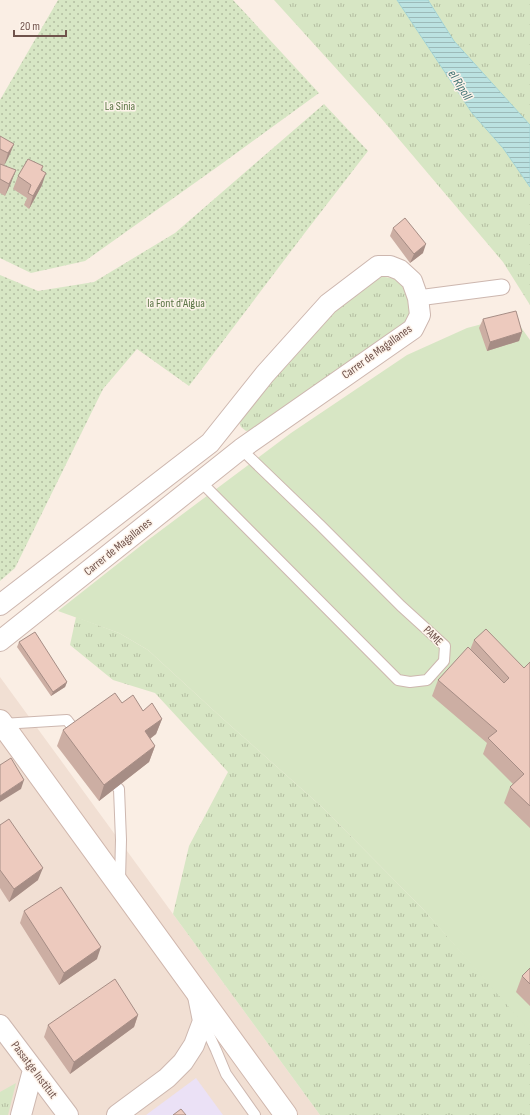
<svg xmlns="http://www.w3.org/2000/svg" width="530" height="1115" font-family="'Sofia Sans Condensed',sans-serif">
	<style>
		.residential { fill: #f1dfd3 }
		.education { fill: #ebe1f6 }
		.grass { fill: url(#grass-tufts) }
		.garden { fill: url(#garden-dots) }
		.pitch { fill: #d7e6c4 }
		.water { fill: url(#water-rules); stroke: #a2d3d3 }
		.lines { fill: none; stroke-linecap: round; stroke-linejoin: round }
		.service-casing { stroke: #cdb7af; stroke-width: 12 }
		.pedestrian-casing { stroke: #cdb7af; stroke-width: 17 }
		.minor-casing { stroke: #cdb7af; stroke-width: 22 }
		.secondary-casing { stroke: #cfb6ac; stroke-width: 24 }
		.service { stroke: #fff; stroke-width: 10 }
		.pedestrian { stroke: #fff; stroke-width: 15 }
		.minor { stroke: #fff; stroke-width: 20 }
		.secondary { stroke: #fff; stroke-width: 22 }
		.wall { fill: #ccaea3 }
		.shaded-wall { fill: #a68d85 }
		.building { fill: #edcabe; stroke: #a68d85 }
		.labels { text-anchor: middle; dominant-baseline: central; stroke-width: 3; stroke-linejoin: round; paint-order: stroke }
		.park-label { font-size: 12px; fill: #5b7545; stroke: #fdf3ea }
		.street-label { font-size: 12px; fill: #70534c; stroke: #fdf3ea }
		.water-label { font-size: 13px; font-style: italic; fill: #427475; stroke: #fdf3ea }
	</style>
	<defs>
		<pattern id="grass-tufts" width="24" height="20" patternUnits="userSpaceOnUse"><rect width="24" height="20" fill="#d7e6c4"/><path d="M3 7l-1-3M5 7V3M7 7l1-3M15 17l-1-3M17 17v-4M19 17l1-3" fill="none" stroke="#b3bda1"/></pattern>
		<pattern id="garden-dots" width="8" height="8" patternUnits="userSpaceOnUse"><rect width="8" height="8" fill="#d7e6c4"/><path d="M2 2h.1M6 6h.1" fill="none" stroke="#b3bda1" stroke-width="1.8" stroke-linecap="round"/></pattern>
		<pattern id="water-rules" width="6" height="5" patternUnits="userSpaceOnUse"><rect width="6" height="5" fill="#bbe2e1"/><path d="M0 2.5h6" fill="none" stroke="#9cbab9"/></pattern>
	</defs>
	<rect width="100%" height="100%" fill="#faeee4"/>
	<path class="residential" d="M0,677L173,914L320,1115H0Z"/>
	<path class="education" d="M196,1078L223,1115H146Z"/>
	<path class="grass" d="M274,0H397L472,113L503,148L530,187V305L503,262L381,118Z
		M428,0H530V125L454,41Z
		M378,276L398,279L413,303L406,326L255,430L246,431L241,427L238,420L333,309Z
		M76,617L119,633L148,650L222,718L322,807L422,908L529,1028L530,1031V1115H320L173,914L189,846L228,772L155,693L113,680L70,645Z
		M16,1083L8,1115H0V1092Z"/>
	<path class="garden" d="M58,0H233L319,93L220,165L85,261L31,273L0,258V100Z
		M324,104L368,151L307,230L189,386L137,349L103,389L15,568L0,581V275L38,291L94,282L175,233Z"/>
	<path class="pitch" d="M513,316L530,340V1031L422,908L322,807L222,718L148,650L119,633L58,611L148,540L291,433L407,355L467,328Z"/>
	<path class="water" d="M397,0H428L454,41L530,125V187L503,148L472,113Z"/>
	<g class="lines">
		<defs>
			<path id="service" d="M200,481L398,680L410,682L427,680L444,661L445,646L401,606L320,525L241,449
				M2,724L67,720L76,732
				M117,787L119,789L121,840L120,880
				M203,1022L216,1050L226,1074L255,1115"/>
			<path id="pedestrian" d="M418,298L502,287"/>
			<path id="minor" d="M0,605L210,443L265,374L328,304L378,266H390L400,270L412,281L418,298L420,315L413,329L241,449L0,641
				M0,1025L68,1115
				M21,1115L33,1070
				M117,1115L167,1078L183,1062L194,1045L203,1021L198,996"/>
			<path id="secondary" d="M0,721L286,1115"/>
		</defs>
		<use href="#service" class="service-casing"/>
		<use href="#pedestrian" class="pedestrian-casing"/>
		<use href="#minor" class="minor-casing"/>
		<use href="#secondary" class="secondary-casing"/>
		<use href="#service" class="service"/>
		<use href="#pedestrian" class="pedestrian"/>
		<use href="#minor" class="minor"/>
		<use href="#secondary" class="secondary"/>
	</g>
	<path class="wall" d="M0,136L14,144L9,156L4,165L11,183L5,196L0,193Z
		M43,166L42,170V185L29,209L24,205L27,198L13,189L18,176Z
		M393,228L423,253L410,263L390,236Z
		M483,319L522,332L519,341L487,351L479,328Z
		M474,640L524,668L530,662V828L504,803L510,787L513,784L483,754L487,743L432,696L438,680L470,650Z
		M19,642L67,682L65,687L51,696L17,647Z
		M122,703L143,711L162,719L156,734L150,739L155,746L149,762L99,801L57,746L63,730Z
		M0,825L38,880L9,902L0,888Z
		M24,911L97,959L59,985L20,923Z
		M530,968V1006L516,992L522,976Z
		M138,1015L134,1027L70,1074L44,1037L48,1025Z"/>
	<path class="shaded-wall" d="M14,144L9,156L4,166L8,153Z
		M16,170L11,183L5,196L9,184Z
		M46,173L42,185L29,209L33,196Z
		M426,244L423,253L410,263L414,254Z
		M522,332L519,341L487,351L490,342Z
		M67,682L65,687L51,696L53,692Z
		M162,719L156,734L139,747L145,731Z
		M155,746L149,762L99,801L104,785Z
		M24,780L21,789L0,802V796Z
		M43,868L38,880L9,902L14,889Z
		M101,947L97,959L59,985L64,973Z
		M138,1015L134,1027L70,1074L74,1062Z"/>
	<path class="building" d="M0,136L14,144L8,153L0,149Z
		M28,159L43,166L41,170L46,173L33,196L28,193L31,185L18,176Z
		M0,164L16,170L9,184L0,179Z
		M405,218L426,244L414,254L393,228Z
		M516,311L522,332L490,342L483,319Z
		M486,629L524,668L530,662V806L510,787L524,774L488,738L497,731L438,680L468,647L504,683L509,678L474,640Z
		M35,632L67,682L53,692L19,642Z
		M115,693L122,703L133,695L143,711L152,703L162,719L145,731L155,746L104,785L63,730Z
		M11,758L24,780L0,796V765Z
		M9,819L43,868L14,889L0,870V825Z
		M61,887L101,947L64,973L24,911Z
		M530,968V984L522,976Z
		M115,979L138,1015L74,1062L48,1025Z
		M181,1109L186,1115H173Z"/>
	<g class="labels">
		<g class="park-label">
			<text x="120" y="106">La Sinia</text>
			<text x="176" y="303">la Font d'Aigua</text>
		</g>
		<g class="street-label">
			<text transform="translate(377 352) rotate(-36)">Carrer de Magallanes</text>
			<text transform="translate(118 547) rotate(-39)">Carrer de Magallanes</text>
			<text transform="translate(433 636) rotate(45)">PAME</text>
			<text transform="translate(34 1070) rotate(53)">Passatge Institut</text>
		</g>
		<g class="water-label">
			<text transform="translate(460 85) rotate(58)">el Ripoll</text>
		</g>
	</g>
	<path d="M14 30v6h52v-6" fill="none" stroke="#70534c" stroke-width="2"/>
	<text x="20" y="30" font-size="12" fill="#70534c" stroke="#fdf3ea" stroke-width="3" paint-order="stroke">20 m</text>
</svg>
